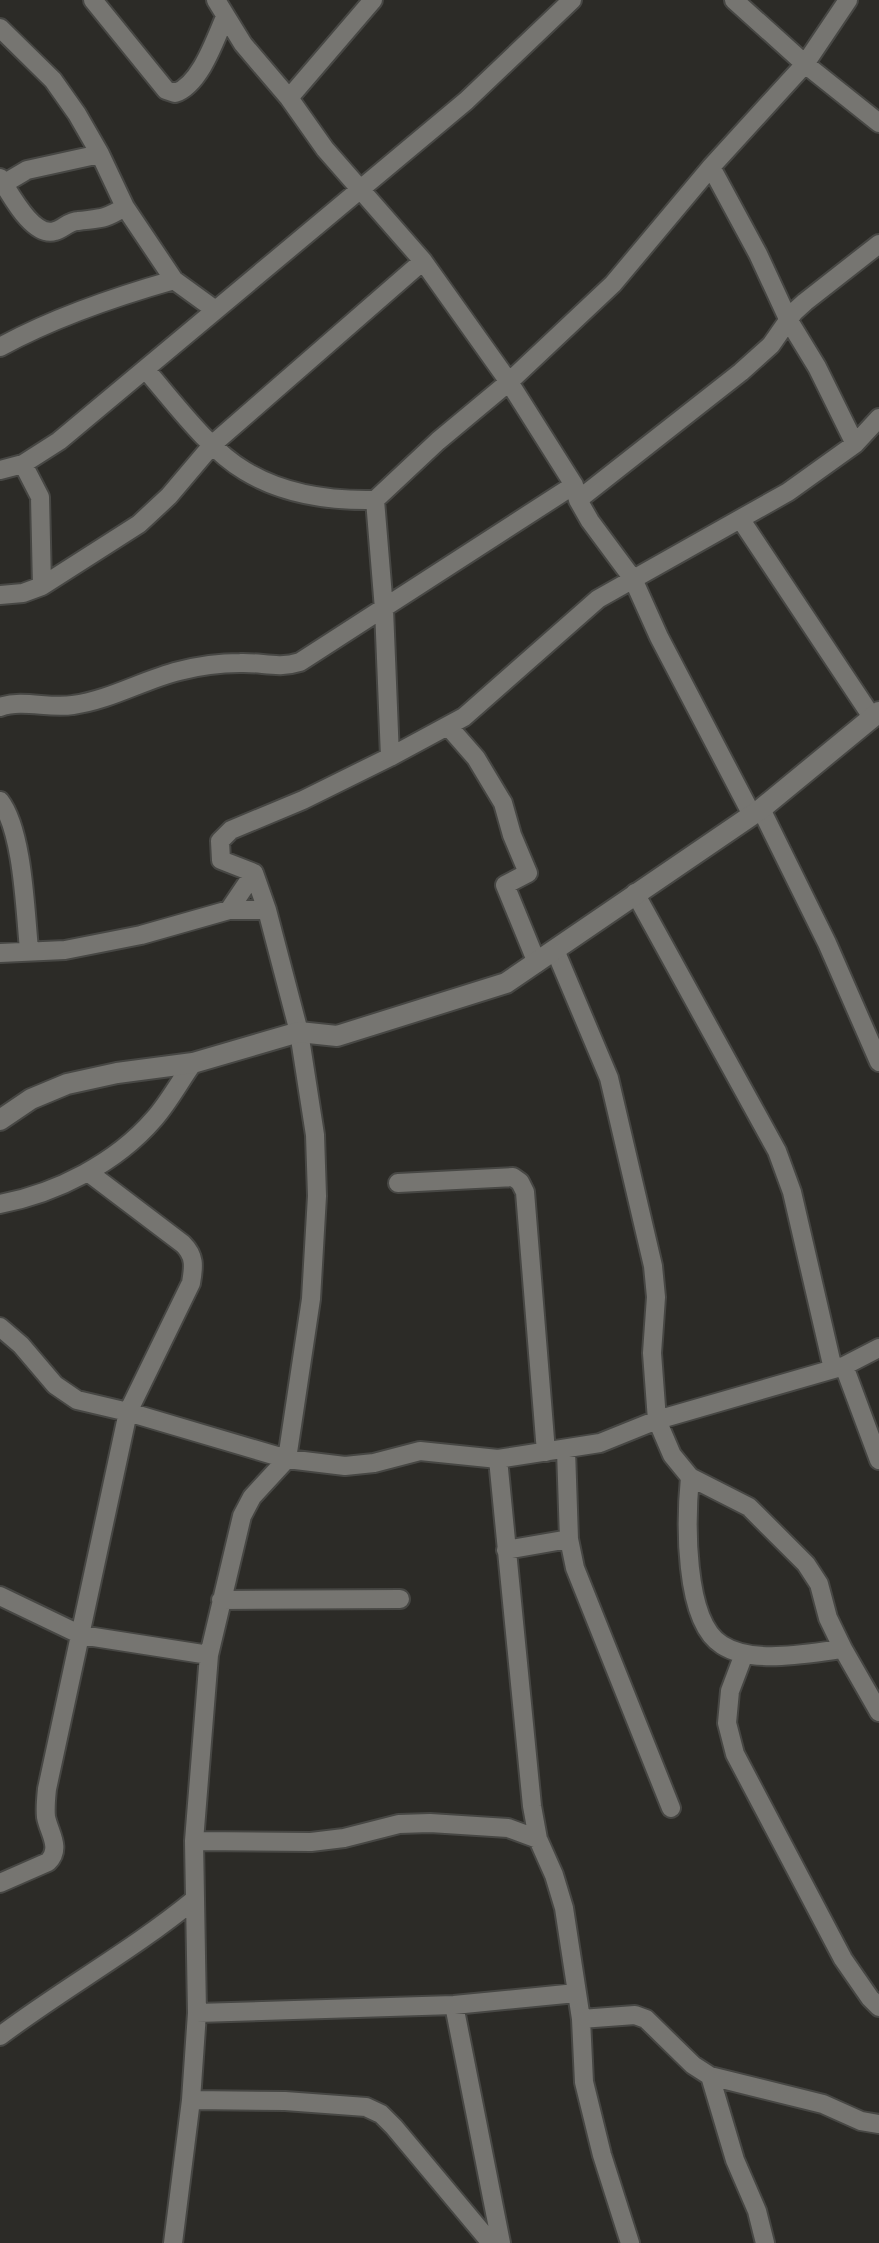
<svg xmlns="http://www.w3.org/2000/svg" width="879" height="2243" font-family="Inter,sans-serif">
	<style>
		.lines { fill: none; stroke-linecap: round; stroke-linejoin: round }
		.minor-casing { stroke: #474744; stroke-width: 22 }
		.tertiary-casing { stroke: #474744; stroke-width: 24 }
		.minor { stroke: #767571; stroke-width: 18 }
		.tertiary { stroke: #767571; stroke-width: 20 }
	</style>
	<rect width="100%" height="100%" fill="#2c2b27"/>
	<g class="lines">
		<defs>
			<path id="minor" d="M93,0L166,90L175,93C200,85 215,40 225,17
				M216,0L243,44L289,98L325,149L423,261L509,382L574,485L578,500L590,521L633,579L659,637L751,813
				M734,0L805,64L879,123
				M0,28L53,80L77,114L100,154L125,207L174,280L214,309
				M289,98L373,0
				M711,167L758,254L789,321L817,367L855,444
				M0,178C11,195 33,238 55,231C63,229 69,221 78,221C102,218 103,220 125,207
				M0,186L27,170L100,154
				M0,347C55,317 114,297 174,280
				M146,370C174,402 208,449 245,471C283,494 331,501 375,500L438,441L509,382L613,284L711,167L805,64L848,0
				M23,464L40,497L42,586
				M0,470L23,464L59,441L466,101L572,0
				M375,500L384,609L390,757
				M578,500L741,372L771,345L794,312L805,302L879,244
				M741,520L872,717
				M0,595L23,593L42,586L139,524L169,496L213,444L423,261
				M0,707C23,699 49,709 73,705C110,700 143,680 179,671C198,666 220,663 240,663C262,662 278,669 300,662L574,485
				M448,726L476,758L503,803L512,835L528,873L505,885L537,963
				M0,801C23,831 25,910 29,949
				M761,809L827,943L879,1062
				M635,893L777,1151L792,1192L833,1369
				M229,910L254,873
				M555,950L609,1078L653,1266L656,1297L652,1353L657,1420L672,1455L690,1477L749,1507L806,1564L819,1584L828,1618L843,1649L879,1712
				M0,953L65,950L141,935L229,910H267
				M398,1183L513,1177L520,1182L525,1192L546,1452
				M0,1204C57,1193 116,1163 154,1119C169,1102 180,1081 193,1063
				M0,1327L21,1345L55,1385L77,1400L128,1412L287,1459L345,1466L374,1463L420,1451L498,1459L600,1443L657,1420L844,1366L879,1348
				M844,1366L879,1460
				M566,1450L569,1539L575,1568L671,1808
				M498,1459L532,1806L538,1839L554,1875L564,1908L581,2019L584,2082L602,2155L630,2243
				M690,1477C686,1518 683,1621 722,1645C753,1665 808,1653 843,1649
				M506,1550L569,1539
				M0,1596L81,1635L209,1655
				M221,1600L400,1599
				M744,1654L730,1691L727,1723L735,1754L843,1959L870,1998L879,2007
				M194,1841L311,1842L344,1838L399,1824L430,1823L508,1828L538,1839
				M0,1883L48,1862C62,1848 49,1833 46,1817C45,1808 46,1799 47,1789L128,1412L191,1283C194,1266 195,1256 183,1244L88,1172
				M454,2005L501,2243
				M197,2013L454,2005L576,1993
				M581,2019L635,2015L646,2019L693,2065L710,2076L823,2104L861,2121L879,2124
				M0,2036C64,1988 133,1950 195,1899
				M710,2076L735,2160L757,2211L765,2243
				M191,2100L285,2101L366,2107L381,2114L394,2127L491,2243
				M173,2243L191,2100L197,2013L194,1841L209,1655L242,1516L252,1497L287,1459L311,1299L317,1196L315,1135L299,1032L267,910L254,873L221,860L220,841L231,830L303,800L390,757L464,717L598,599L788,492L855,444L879,418"/>
			<path id="tertiary" d="M0,1120L31,1099L67,1084L117,1073L193,1063L299,1032L337,1036L506,983L761,809L879,712"/>
		</defs>
		<use href="#minor" class="minor-casing"/>
		<use href="#tertiary" class="tertiary-casing"/>
		<use href="#minor" class="minor"/>
		<use href="#tertiary" class="tertiary"/>
	</g>
</svg>
